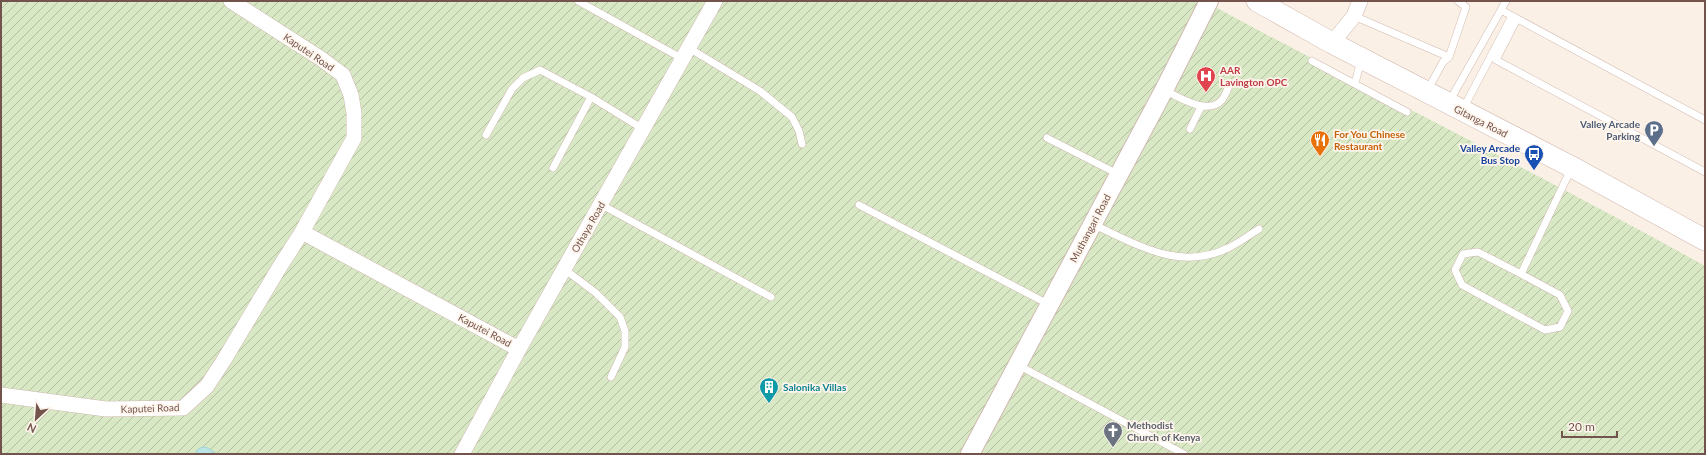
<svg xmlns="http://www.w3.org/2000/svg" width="1706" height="455" font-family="Lato,sans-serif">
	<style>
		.garden { fill: url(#garden-furrows) }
		.water { fill: url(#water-waves); stroke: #a2d5d6 }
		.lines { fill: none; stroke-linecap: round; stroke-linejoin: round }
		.service-casing { stroke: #cfb9af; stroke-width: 8 }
		.minor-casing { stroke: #cfb9af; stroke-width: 16 }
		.tertiary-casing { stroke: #cfb9af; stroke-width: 20 }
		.secondary-casing { stroke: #d1b8ad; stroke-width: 22 }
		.service { stroke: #fff; stroke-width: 7 }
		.minor { stroke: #fff; stroke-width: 15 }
		.tertiary { stroke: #fff; stroke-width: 18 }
		.secondary { stroke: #fff; stroke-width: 21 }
		.labels { text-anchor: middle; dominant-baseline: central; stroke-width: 3.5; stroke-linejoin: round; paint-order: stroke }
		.street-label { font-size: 10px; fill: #73544c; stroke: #fef5ec }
		.health-label { font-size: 10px; font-weight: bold; fill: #be3a42; stroke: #fef5ec; text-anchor: start }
		.service-label { font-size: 10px; font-weight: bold; fill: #4e5e75; stroke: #fef5ec; text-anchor: end }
		.food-label { font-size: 10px; font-weight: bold; fill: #c56008; stroke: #fef5ec; text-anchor: start }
		.transit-label { font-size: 10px; font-weight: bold; fill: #164399; stroke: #fef5ec; text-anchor: end }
		.culture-label { font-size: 10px; font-weight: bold; fill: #0d838f; stroke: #fef5ec; text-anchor: start }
		.worship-label { font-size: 10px; font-weight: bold; fill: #5b616d; stroke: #fef5ec; text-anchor: start }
	</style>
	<defs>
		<pattern id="garden-furrows" width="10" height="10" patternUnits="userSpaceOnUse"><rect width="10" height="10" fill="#d8e8c5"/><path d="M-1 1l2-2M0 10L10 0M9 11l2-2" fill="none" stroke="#b4bfa2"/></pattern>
		<pattern id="water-waves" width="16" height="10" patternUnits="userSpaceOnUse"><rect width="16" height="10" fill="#bbe4e4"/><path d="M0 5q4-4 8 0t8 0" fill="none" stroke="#9cbbbb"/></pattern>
	</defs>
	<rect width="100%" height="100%" fill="#fbf0e6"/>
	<path class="garden" d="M1,1H1204C1370,91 1540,174 1705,266V454H1Z"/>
	<path class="water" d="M203,447L208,448L217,454H195L198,449Z"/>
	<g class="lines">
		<defs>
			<path id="service" d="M578,1L683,59
				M1501,10L1506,1
				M1354,16L1449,57L1443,62L1427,91
				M1517,19L1496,60L1705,172
				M689,48L760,91L792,117L799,131L802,144
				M1449,57L1466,7L1458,1
				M1312,61L1407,112
				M1355,83L1361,61
				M1164,90C1179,97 1208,116 1222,100C1225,96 1227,90 1229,86
				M1449,102L1501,10L1705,120
				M1463,109L1512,16
				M1190,129L1201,107
				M486,135L512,89L523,78L540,70L591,97L643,129
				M1047,138L1118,174
				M553,168L591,97
				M600,204L771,297
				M859,205L1048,304
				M1092,224C1137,244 1179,272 1228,248C1239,243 1249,235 1259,229
				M564,269L596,293L620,317L625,331V347L611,377
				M1521,274L1478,252L1463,254L1455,270L1462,285L1545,330L1560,327L1568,311L1560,295L1521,274L1571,169
				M1018,365L1184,454"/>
			<path id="minor" d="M1332,43L1354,16L1360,1
				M302,232L519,349
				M1,395L106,409L183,408L207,386L224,360L279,268L302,232L354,138V113L351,95L343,75L320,58L231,1
				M462,454L519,349L715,1"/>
			<path id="tertiary" d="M970,454L1164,90L1209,1"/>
			<path id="secondary" d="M1257,1L1332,43L1572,167L1705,240"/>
		</defs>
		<use href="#service" class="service-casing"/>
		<use href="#minor" class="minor-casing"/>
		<use href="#tertiary" class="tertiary-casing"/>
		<use href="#secondary" class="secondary-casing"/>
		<use href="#service" class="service"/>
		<use href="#minor" class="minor"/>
		<use href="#tertiary" class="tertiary"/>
		<use href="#secondary" class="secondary"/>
	</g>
	<defs>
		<symbol id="hospital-pin" viewBox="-11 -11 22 30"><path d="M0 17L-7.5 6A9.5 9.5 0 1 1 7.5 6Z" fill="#e0444e" stroke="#fef5ec"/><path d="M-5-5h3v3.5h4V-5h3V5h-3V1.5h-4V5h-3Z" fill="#fff"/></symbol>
		<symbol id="parking-pin" viewBox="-11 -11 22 30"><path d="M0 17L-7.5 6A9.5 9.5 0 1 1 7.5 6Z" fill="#5c6f8a" stroke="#fef5ec"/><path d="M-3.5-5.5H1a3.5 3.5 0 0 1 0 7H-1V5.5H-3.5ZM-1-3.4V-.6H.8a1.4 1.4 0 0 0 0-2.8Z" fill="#fff"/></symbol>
		<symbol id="restaurant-pin" viewBox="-11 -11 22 30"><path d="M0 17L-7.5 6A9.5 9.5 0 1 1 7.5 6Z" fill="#e8710a" stroke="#fef5ec"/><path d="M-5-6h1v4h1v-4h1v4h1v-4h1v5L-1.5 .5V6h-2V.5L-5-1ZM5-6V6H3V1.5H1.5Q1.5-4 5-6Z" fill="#fff"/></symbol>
		<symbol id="bus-pin" viewBox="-11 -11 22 30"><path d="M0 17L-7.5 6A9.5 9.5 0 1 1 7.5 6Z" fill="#1a4fb4" stroke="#fef5ec"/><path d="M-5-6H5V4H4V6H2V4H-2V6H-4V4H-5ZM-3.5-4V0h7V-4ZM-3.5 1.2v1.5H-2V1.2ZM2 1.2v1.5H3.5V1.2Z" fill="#fff"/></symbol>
		<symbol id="building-pin" viewBox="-11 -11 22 30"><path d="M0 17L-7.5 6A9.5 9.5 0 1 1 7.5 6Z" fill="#0f9aa8" stroke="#fef5ec"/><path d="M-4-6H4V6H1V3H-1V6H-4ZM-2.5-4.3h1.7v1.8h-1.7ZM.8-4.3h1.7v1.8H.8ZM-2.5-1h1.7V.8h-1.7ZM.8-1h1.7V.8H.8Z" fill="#fff"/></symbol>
		<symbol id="church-pin" viewBox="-11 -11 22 30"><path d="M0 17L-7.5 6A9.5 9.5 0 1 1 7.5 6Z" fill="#6b7280" stroke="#fef5ec"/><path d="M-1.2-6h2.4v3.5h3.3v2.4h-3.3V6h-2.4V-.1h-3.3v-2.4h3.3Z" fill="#fff"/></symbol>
	</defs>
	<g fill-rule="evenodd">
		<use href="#hospital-pin" x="1195" y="65" width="22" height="30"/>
		<use href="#parking-pin" x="1643" y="119" width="22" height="30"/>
		<use href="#restaurant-pin" x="1309" y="129" width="22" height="30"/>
		<use href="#bus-pin" x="1523" y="143" width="22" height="30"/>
		<use href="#building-pin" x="758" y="376" width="22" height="30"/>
		<use href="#church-pin" x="1102" y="420" width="22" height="30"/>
	</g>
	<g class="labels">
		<g class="street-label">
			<text transform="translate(309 52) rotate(34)">Kaputei Road</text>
			<text transform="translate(1481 121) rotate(27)">Gitanga Road</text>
			<text transform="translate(588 227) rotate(-60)">Othaya Road</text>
			<text transform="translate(1090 228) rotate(-62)">Muthangari Road</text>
			<text transform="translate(485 330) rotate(28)">Kaputei Road</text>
			<text transform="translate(150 408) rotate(-2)">Kaputei Road</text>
		</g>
		<g class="health-label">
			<text x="1220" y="70">AAR<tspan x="1220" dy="12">Lavington OPC</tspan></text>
		</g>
		<g class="service-label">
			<text x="1640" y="124">Valley Arcade<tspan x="1640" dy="12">Parking</tspan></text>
		</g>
		<g class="food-label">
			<text x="1334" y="134">For You Chinese<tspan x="1334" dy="12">Restaurant</tspan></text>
		</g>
		<g class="transit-label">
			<text x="1520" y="148">Valley Arcade<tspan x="1520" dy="12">Bus Stop</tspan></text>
		</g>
		<g class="culture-label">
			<text x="783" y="387">Salonika Villas</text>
		</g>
		<g class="worship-label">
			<text x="1127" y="425">Methodist<tspan x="1127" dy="12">Church of Kenya</tspan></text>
		</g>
	</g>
	<rect width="1706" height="455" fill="none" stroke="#73544c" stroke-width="4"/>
	<g transform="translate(36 419) rotate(206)" stroke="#fef5ec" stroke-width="3" paint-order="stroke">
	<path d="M0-3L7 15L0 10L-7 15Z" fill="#73544c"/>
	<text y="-6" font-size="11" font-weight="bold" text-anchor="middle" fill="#73544c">N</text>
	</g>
	<path d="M1562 431v6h55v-6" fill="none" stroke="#73544c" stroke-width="2"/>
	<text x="1568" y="431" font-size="12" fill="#73544c" stroke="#fef5ec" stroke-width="3" paint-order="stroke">20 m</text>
</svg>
